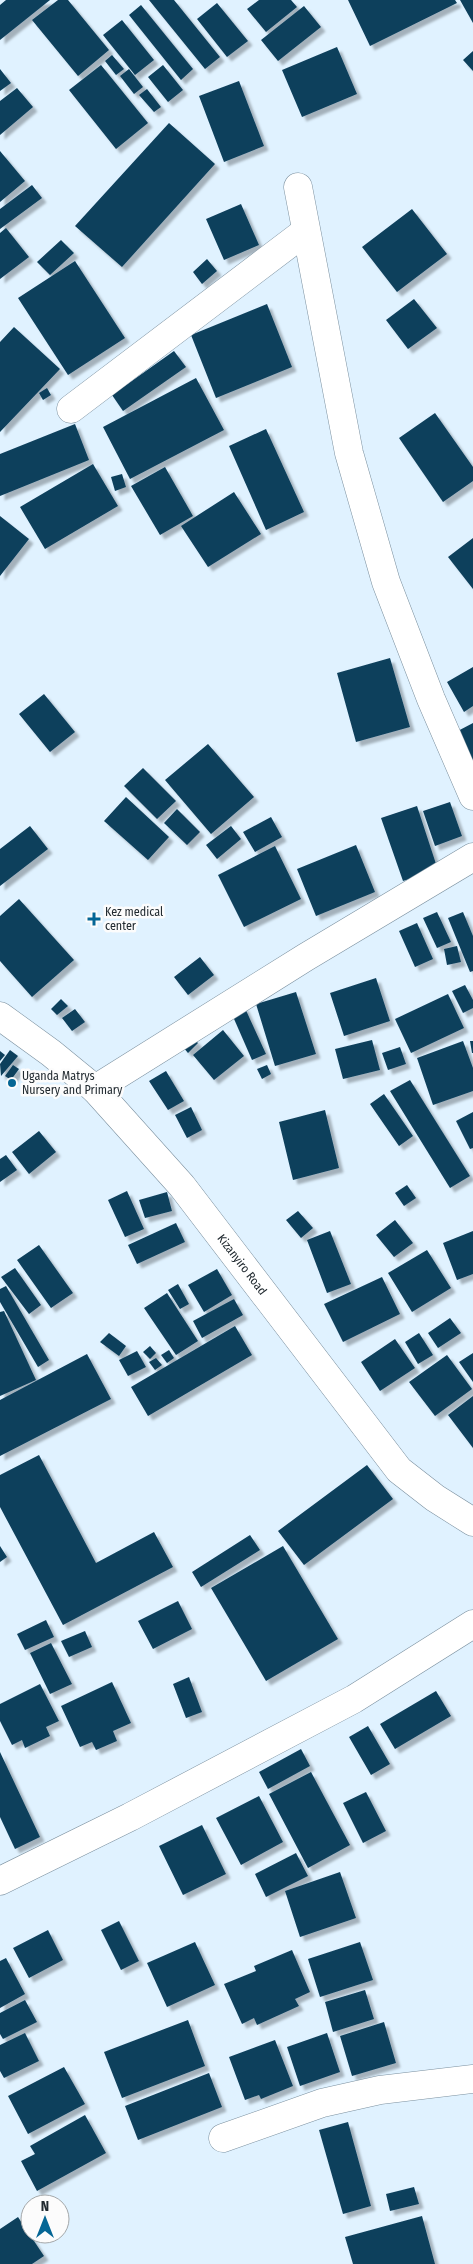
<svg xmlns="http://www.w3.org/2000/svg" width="473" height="2264" font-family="'Fira Sans Condensed',sans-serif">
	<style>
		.building { fill: #0e3f5b; filter: url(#shadow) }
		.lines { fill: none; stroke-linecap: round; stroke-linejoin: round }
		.minor-casing { stroke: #7b909f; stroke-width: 29 }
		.minor { stroke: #fff; stroke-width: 28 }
		.poi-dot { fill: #056695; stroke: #fcfcfc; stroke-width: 2 }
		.labels { text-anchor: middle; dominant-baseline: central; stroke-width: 5; stroke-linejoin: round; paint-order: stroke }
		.poi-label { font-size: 12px; fill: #212a30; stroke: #fcfcfc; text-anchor: start }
		.street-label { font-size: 12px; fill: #212a30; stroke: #fcfcfc }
	</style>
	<defs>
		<filter id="shadow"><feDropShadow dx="4.5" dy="4.5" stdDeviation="1" flood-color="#0004"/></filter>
	</defs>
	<rect width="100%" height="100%" fill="#e0f2ff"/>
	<path class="building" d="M6,0H50L0,40V5Z
		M58,0H68L109,50L78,76L32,20Z
		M149,0H174L220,57L205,69Z
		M259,0H291L297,7L266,32L247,9Z
		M348,0H455L457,3L370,46Z
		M460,0H473V23Z
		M217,3L248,41L227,57L197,19Z
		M141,5L193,69L181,80L129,15Z
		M304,6L321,27L278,61L261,40Z
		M122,20L154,60L135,75L103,35Z
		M337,47L357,94L302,117L282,70Z
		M473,51V71L463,60Z
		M112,55L124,69L116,75L105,61Z
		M101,65L148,123L116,149L69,90Z
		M163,65L183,90L168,102L148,77Z
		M0,69L11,83L0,91Z
		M129,69L143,87L134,94L120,76Z
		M239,81L264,146L224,162L199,96Z
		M17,88L33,107L0,135V101Z
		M147,89L161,107L154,112L139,95Z
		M169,123L215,164L122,267L75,226Z
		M0,151L25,181L0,202Z
		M32,185L42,198L0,229V209Z
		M241,204L259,245L224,260L206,219Z
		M412,209L447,254L397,292L362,247Z
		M6,228L29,257L0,279V233Z
		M61,240L74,253L50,275L37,262Z
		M207,259L217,271L202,284L193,272Z
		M75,261L125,338L68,375L18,298Z
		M414,299L437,328L408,349L386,320Z
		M267,304L292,367L216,398L191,335Z
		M14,327L60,369L0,432V342Z
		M174,351L186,367L123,411L112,395Z
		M196,378L224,430L130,479L103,427Z
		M47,388L51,395L43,400L39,393Z
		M435,413L473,467V481L443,502L399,438Z
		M75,424L89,460L0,496V454Z
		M266,429L304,512L266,530L229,446Z
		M93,464L118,506L45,549L20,507Z
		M165,467L193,516L160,535L131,486Z
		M122,474L126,487L115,491L111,477Z
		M234,492L261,534L208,567L181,526Z
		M0,516L29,539L0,576Z
		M473,538V589L448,557Z
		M390,658L410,727L356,742L337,673Z
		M473,667V706L464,712L447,682Z
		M44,694L75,732L50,752L19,714Z
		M473,723V771L454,733Z
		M208,744L254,797L211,834L165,780Z
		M143,768L176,801L157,819L124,786Z
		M126,797L169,837L148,860L104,821Z
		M450,802L462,836L435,846L423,811Z
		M417,806L438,870L403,881L381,818Z
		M177,809L200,832L187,845L164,823Z
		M271,817L282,837L255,852L243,832Z
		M30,826L48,849L0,886V849Z
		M231,826L241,839L217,859L206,845Z
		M356,845L375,892L316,916L297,869Z
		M275,846L301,899L244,927L218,875Z
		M19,899L74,960L32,997L0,961V916Z
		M437,912L451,942L437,948L423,918Z
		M463,912L473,936V971L470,972L448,918Z
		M417,923L433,959L415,967L399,931Z
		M457,946L461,962L447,965L444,949Z
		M200,957L214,975L188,995L174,977Z
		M376,978L390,1021L344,1036L330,993Z
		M465,985L473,1000V1008L463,1013L452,991Z
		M296,992L316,1054L275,1066L256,1004Z
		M448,994L464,1028L411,1053L395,1019Z
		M61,999L68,1006L57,1015L51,1009Z
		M244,1006L266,1054L252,1060L231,1012Z
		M75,1009L85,1022L72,1031L62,1018Z
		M223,1030L244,1056L214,1080L193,1055Z
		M193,1038L198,1043L188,1053L183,1047Z
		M372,1040L380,1070L343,1079L335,1049Z
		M463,1041L473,1068V1091L433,1105L417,1058Z
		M470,1041H473V1053H472Z
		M400,1047L406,1064L388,1070L382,1053Z
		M10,1050L18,1056L1,1076L0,1064Z
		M0,1051L5,1055L0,1061Z
		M13,1065L19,1069L11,1080L5,1076Z
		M267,1065L271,1074L262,1079L257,1069Z
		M166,1071L184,1101L168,1110L149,1081Z
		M410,1080L470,1176L450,1188L390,1091Z
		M384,1094L413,1136L399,1146L370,1104Z
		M191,1107L202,1130L187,1138L175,1115Z
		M325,1110L339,1168L293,1180L279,1122Z
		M473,1112V1148L470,1149L456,1121Z
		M39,1131L56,1152L29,1174L12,1152Z
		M6,1155L17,1170L0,1182V1159Z
		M407,1185L416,1198L404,1206L395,1193Z
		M127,1191L144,1229L125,1237L108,1200Z
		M167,1192L172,1211L145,1218L139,1200Z
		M298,1211L313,1228L301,1238L286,1220Z
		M395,1220L413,1243L394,1257L376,1235Z
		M176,1223L185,1242L137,1264L128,1245Z
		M330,1231L351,1284L327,1293L307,1240Z
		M473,1231V1274L457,1280L443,1243Z
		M39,1245L73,1293L51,1308L17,1260Z
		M427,1250L451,1288L412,1312L388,1273Z
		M15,1268L41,1305L29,1314L1,1277Z
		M217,1269L232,1295L204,1312L188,1285Z
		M382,1277L400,1314L343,1342L324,1304Z
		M178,1284L189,1304L180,1309L168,1290Z
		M6,1286L49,1360L38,1367L0,1302V1289Z
		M167,1293L198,1341L176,1355L144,1308Z
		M234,1299L243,1315L202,1338L193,1321Z
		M4,1311L36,1380L0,1396V1312Z
		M450,1318L461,1333L438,1348L428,1333Z
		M235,1326L252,1355L148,1416L131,1387Z
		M109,1333L126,1346L119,1356L100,1342Z
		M419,1333L433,1355L418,1364L405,1342Z
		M395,1339L415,1368L380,1391L361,1362Z
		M150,1346L156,1353L150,1359L143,1352Z
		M169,1350L174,1358L167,1363L161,1355Z
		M137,1351L146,1367L128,1376L119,1360Z
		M473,1353V1382L459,1362Z
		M87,1354L111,1399L0,1456V1400Z
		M447,1355L472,1389L435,1416L409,1382Z
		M156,1358L162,1365L155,1370L149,1362Z
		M473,1396V1448L448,1415Z
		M39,1455L96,1563L154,1532L173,1567L63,1625L0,1507V1475Z
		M367,1465L393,1499L304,1565L278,1531Z
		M250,1535L260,1550L201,1587L192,1572Z
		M0,1546L7,1557L0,1562Z
		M283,1546L338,1639L266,1681L211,1588Z
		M178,1601L192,1629L153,1649L138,1621Z
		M46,1620L54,1637L25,1650L17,1634Z
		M85,1631L92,1647L69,1657L61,1641Z
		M51,1643L72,1684L50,1694L30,1653Z
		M189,1677L202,1712L186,1718L173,1684Z
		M112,1682L131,1723L113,1731L117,1741L96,1750L92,1742L80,1747L61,1706Z
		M40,1684L59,1721L46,1727L50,1736L25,1748L22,1740L12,1745L0,1721V1704Z
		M436,1691L451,1716L395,1749L380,1724Z
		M368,1726L390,1764L371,1775L349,1737Z
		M301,1749L310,1766L268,1789L259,1772Z
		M0,1752L40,1837L15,1849L0,1817Z
		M311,1772L350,1845L308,1868L269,1794Z
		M366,1792L386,1831L363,1843L343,1803Z
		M259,1796L283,1842L241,1865L216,1818Z
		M202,1825L226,1874L183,1895L159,1846Z
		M296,1853L308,1876L266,1897L255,1874Z
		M340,1872L356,1918L300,1937L285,1891Z
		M119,1921L139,1961L121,1970L101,1930Z
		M48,1930L63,1960L29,1978L13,1948Z
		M195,1942L215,1985L167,2007L147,1963Z
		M360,1942L373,1980L320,1997L308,1959Z
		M292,1950L310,1992L295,1999L299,2006L257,2025L254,2018L242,2024L224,1984L256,1971L254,1966Z
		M6,1958L25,1994L0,2008V1961Z
		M365,1990L374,2019L333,2032L325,2002Z
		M25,2000L37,2022L3,2039L0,2034V2013Z
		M188,2020L205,2066L122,2098L104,2052Z
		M384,2022L396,2063L352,2076L340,2036Z
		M25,2033L39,2061L4,2078L0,2071V2045Z
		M327,2033L340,2072L300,2086L287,2047Z
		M275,2040L293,2086L261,2099L259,2095L245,2100L229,2057Z
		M64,2067L85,2104L28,2134L8,2096Z
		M209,2073L222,2107L138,2140L125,2106Z
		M85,2115L106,2153L37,2191L21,2161L35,2154L30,2146Z
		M348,2122L371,2206L343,2214L319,2130Z
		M414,2187L419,2204L390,2211L386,2194Z
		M422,2216L435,2264H353L345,2237Z
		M18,2217L44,2256L32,2264H0V2229Z"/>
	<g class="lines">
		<defs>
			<g id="minor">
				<path d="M298,187L349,453L386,582L431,699L473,796"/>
				<path d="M71,409L306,231"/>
				<path id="s1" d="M0,1016L51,1053L95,1089L182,1186L399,1470L435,1498L473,1522"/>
				<path d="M95,1089L306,957L473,857"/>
				<path d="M0,1881L130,1817L354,1699L473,1624"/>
				<path d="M223,2138L322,2103L380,2090L473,2079"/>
			</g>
		</defs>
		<use href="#minor" class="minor-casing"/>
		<use href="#minor" class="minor"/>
	</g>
	<g class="poi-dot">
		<path d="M91.5 911.5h5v5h5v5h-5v5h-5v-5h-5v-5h5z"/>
		<circle cx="12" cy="1083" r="5"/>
	</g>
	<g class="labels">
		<g class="poi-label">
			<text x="105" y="912">Kez medical<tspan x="105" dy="14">center</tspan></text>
			<text x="22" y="1076">Uganda Matrys<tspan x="22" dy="14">Nursery and Primary</tspan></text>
		</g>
		<g class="street-label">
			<text stroke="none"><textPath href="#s1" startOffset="349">Kizanyiro Road</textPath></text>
		</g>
	</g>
	<g transform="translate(45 2219)"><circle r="24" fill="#fcfcfc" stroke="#a4a8aa"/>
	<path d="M0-4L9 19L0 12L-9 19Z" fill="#056695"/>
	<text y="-8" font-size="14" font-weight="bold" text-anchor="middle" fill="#212a30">N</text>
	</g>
</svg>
